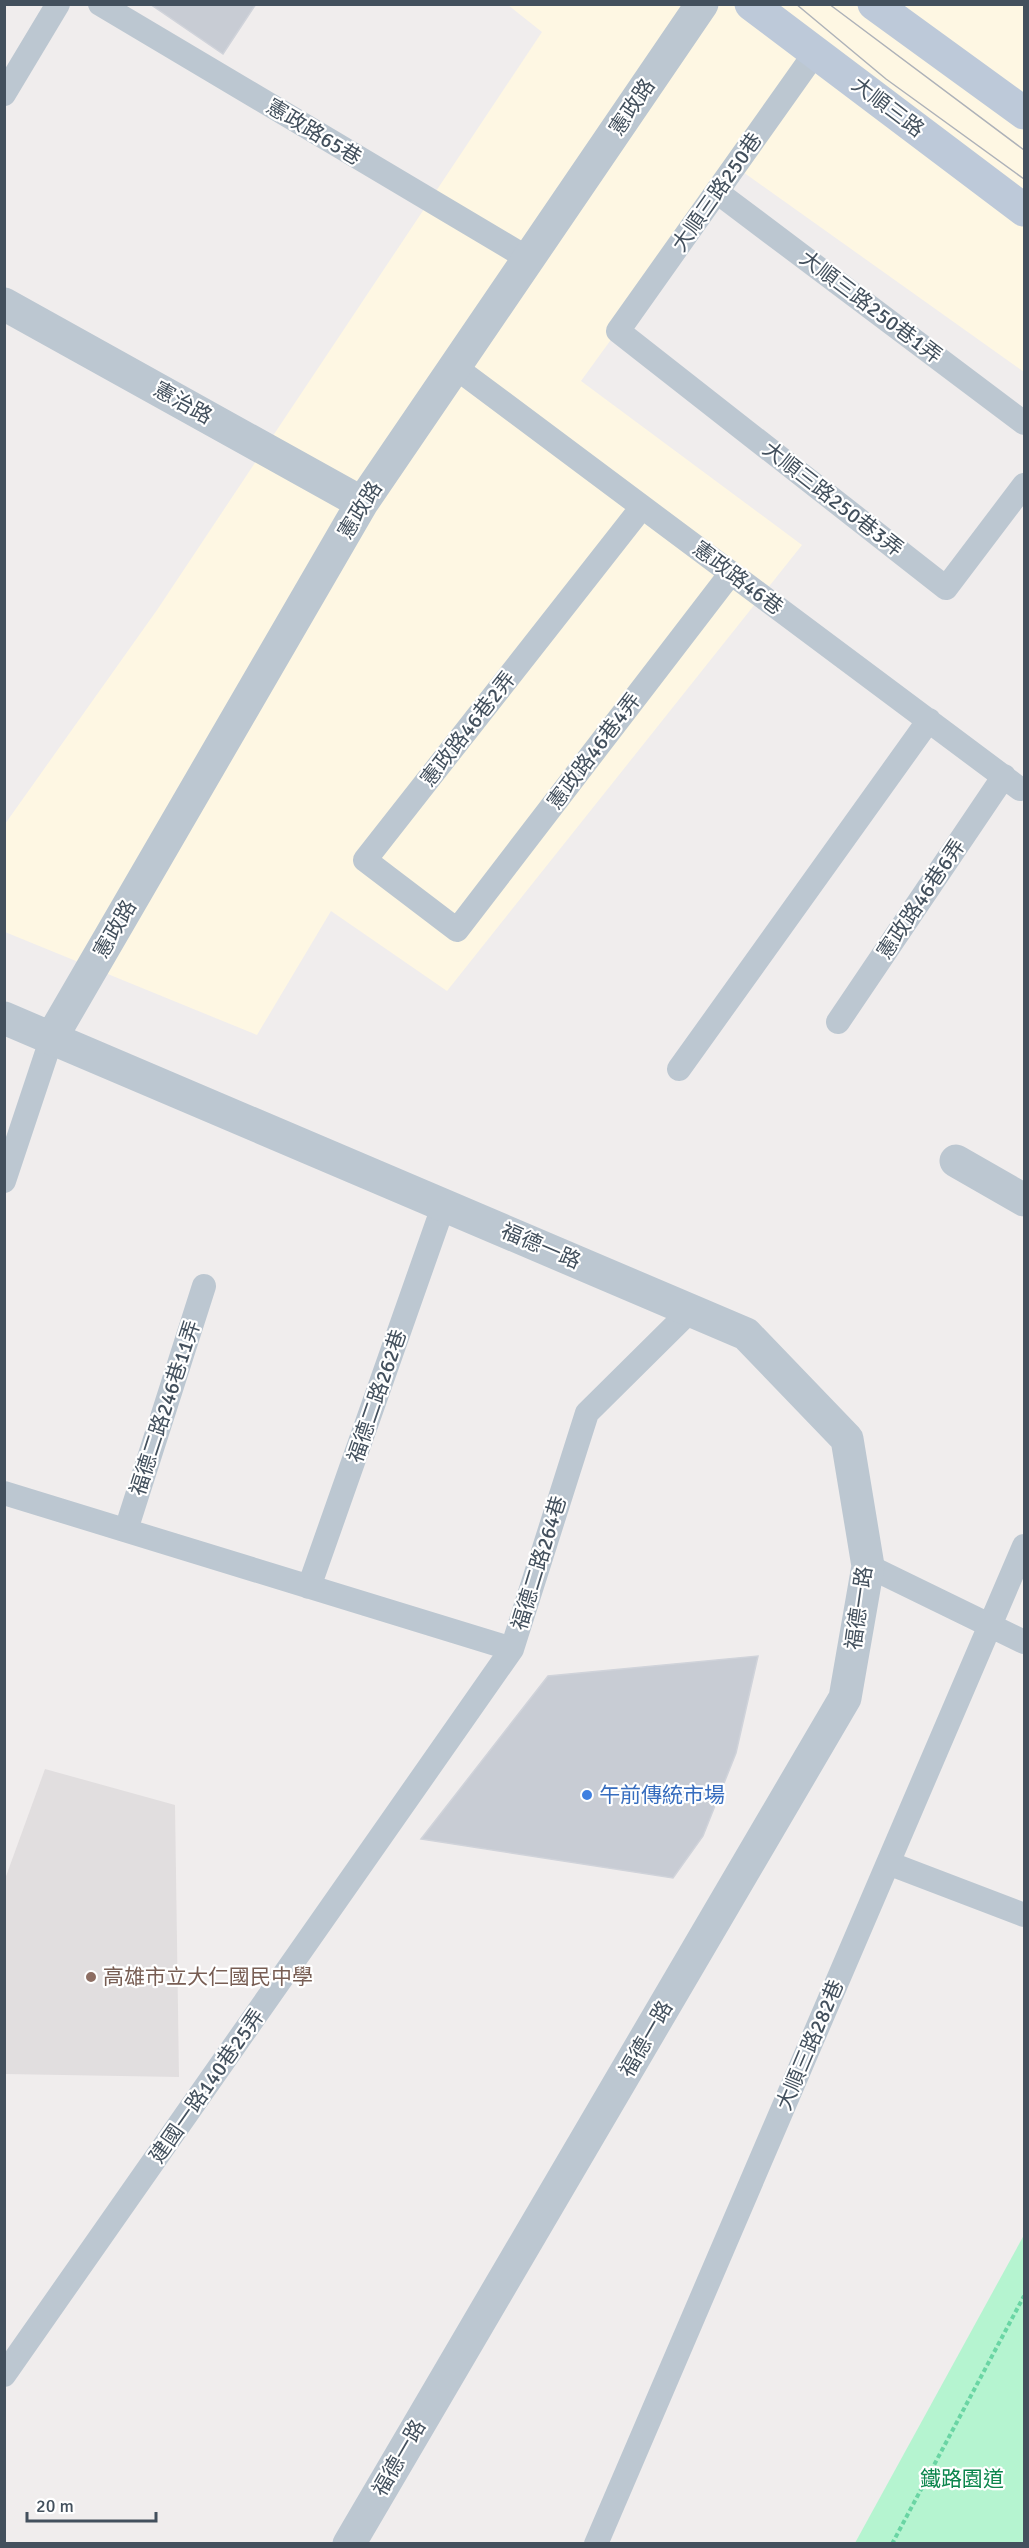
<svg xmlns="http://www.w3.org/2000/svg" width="1029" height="2548" font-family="Signika,'Noto Sans TC',sans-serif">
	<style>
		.commercial { fill: #fef7e3 }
		.education { fill: #e1dedf }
		.green { fill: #b5f4d0 }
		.building { fill: #c8ccd4; stroke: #d0d3da; stroke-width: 1.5 }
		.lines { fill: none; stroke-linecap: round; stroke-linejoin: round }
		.path { stroke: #6ad5a4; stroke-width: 4; stroke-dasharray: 4.5 3; stroke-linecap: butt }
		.lane { stroke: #bcc7d1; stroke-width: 24 }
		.street { stroke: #bcc7d1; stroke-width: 33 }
		.secondary { stroke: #bdc9d9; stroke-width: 33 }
		.tram { stroke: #aeb2b9; stroke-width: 1.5 }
		.shop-dot { fill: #3f7fe0; stroke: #fff; stroke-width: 2 }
		.education-dot { fill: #8d6e63; stroke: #fff; stroke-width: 2 }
		.labels { text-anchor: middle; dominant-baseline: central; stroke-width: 4.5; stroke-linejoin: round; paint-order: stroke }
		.street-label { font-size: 21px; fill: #43505d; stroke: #fff }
		.shop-label { font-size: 21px; fill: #366cbe; stroke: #fff; text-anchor: start }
		.education-label { font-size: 21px; fill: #785e54; stroke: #fff; text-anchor: start }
		.park-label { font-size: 21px; fill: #0c864d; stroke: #fff }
	</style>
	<rect width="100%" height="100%" fill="#f0eded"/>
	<path class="commercial" d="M508,5H1024V372L736,167L581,381L802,545L447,991L331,911L257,1035L5,932V824L157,610L542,32Z"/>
	<path class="education" d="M45,1769L175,1805L179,2077L5,2074V1879Z"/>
	<path class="green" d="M1024,2235V2543H855Z"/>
	<path class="building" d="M150,4H256L223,54Z
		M758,1656L736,1753L703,1836L673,1878L421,1839L548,1676Z"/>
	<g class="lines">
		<path class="path" d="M892,2544L1024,2296"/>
		<path class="lane" d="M100,4L529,259
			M815,53L618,331L946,588L1024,485
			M4,94L58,4
			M717,192L1024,423
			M455,367L1020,789
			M642,507L365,860L457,930L731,573
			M838,1022L1004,776
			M679,1069L929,720
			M4,1181L52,1037
			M4,1493L512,1649L587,1413L691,1310
			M126,1530L204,1286
			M868,1566L1024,1642
			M309,1587L444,1204
			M888,1863L1024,1915
			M4,2375L512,1649
			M596,2544L1024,1546"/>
		<path class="street" d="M4,304L362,503
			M4,1018L746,1334L847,1439L868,1566L845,1698L349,2544
			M52,1037L362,503L702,4
			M956,1161L1024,1200"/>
		<path class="secondary" d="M751,4L1024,210
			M874,4L1024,113"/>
		<path class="tram" d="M796,4L886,79L1024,179
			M829,4L1024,150"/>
	</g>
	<circle class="shop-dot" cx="587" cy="1795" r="6"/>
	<circle class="education-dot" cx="91" cy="1977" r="6"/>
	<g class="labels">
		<g class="street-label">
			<text transform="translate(632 107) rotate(-56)">憲政路</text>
			<text transform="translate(888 107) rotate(37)">大順三路</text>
			<text transform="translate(314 132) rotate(31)">憲政路65巷</text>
			<text transform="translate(717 192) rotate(-55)">大順三路250巷</text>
			<text transform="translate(871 307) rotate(37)">大順三路250巷1弄</text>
			<text transform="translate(183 403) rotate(29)">憲治路</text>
			<text transform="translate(833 499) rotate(38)">大順三路250巷3弄</text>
			<text transform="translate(360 510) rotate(-58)">憲政路</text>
			<text transform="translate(738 578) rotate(37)">憲政路46巷</text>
			<text transform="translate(468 729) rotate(-52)">憲政路46巷2弄</text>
			<text transform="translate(594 751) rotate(-53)">憲政路46巷4弄</text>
			<text transform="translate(921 899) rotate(-56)">憲政路46巷6弄</text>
			<text transform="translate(115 929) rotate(-60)">憲政路</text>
			<text transform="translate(541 1246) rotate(23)">福德一路</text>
			<text transform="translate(377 1396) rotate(-71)">福德二路262巷</text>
			<text transform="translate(165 1408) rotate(-72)">福德二路246巷11弄</text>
			<text transform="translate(539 1563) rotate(-73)">福德二路264巷</text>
			<text transform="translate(859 1608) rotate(-82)">福德一路</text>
			<text transform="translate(646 2039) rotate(-60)">福德一路</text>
			<text transform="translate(810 2045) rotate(-67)">大順三路282巷</text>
			<text transform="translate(207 2086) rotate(-55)">建國一路140巷25弄</text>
			<text transform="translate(399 2458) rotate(-60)">福德一路</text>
		</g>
		<g class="shop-label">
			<text x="599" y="1795">午前傳統市場</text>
		</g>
		<g class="education-label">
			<text x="103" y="1977">高雄市立大仁國民中學</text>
		</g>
		<g class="park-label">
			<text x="962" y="2479">鐵路園道</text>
		</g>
	</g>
	<rect width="1029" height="2548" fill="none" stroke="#43505d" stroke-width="12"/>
	<path d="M27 2512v9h129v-9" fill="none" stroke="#43505d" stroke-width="3"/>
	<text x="36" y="2512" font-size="18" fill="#43505d" stroke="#ffffff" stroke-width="4.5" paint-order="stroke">20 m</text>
</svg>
